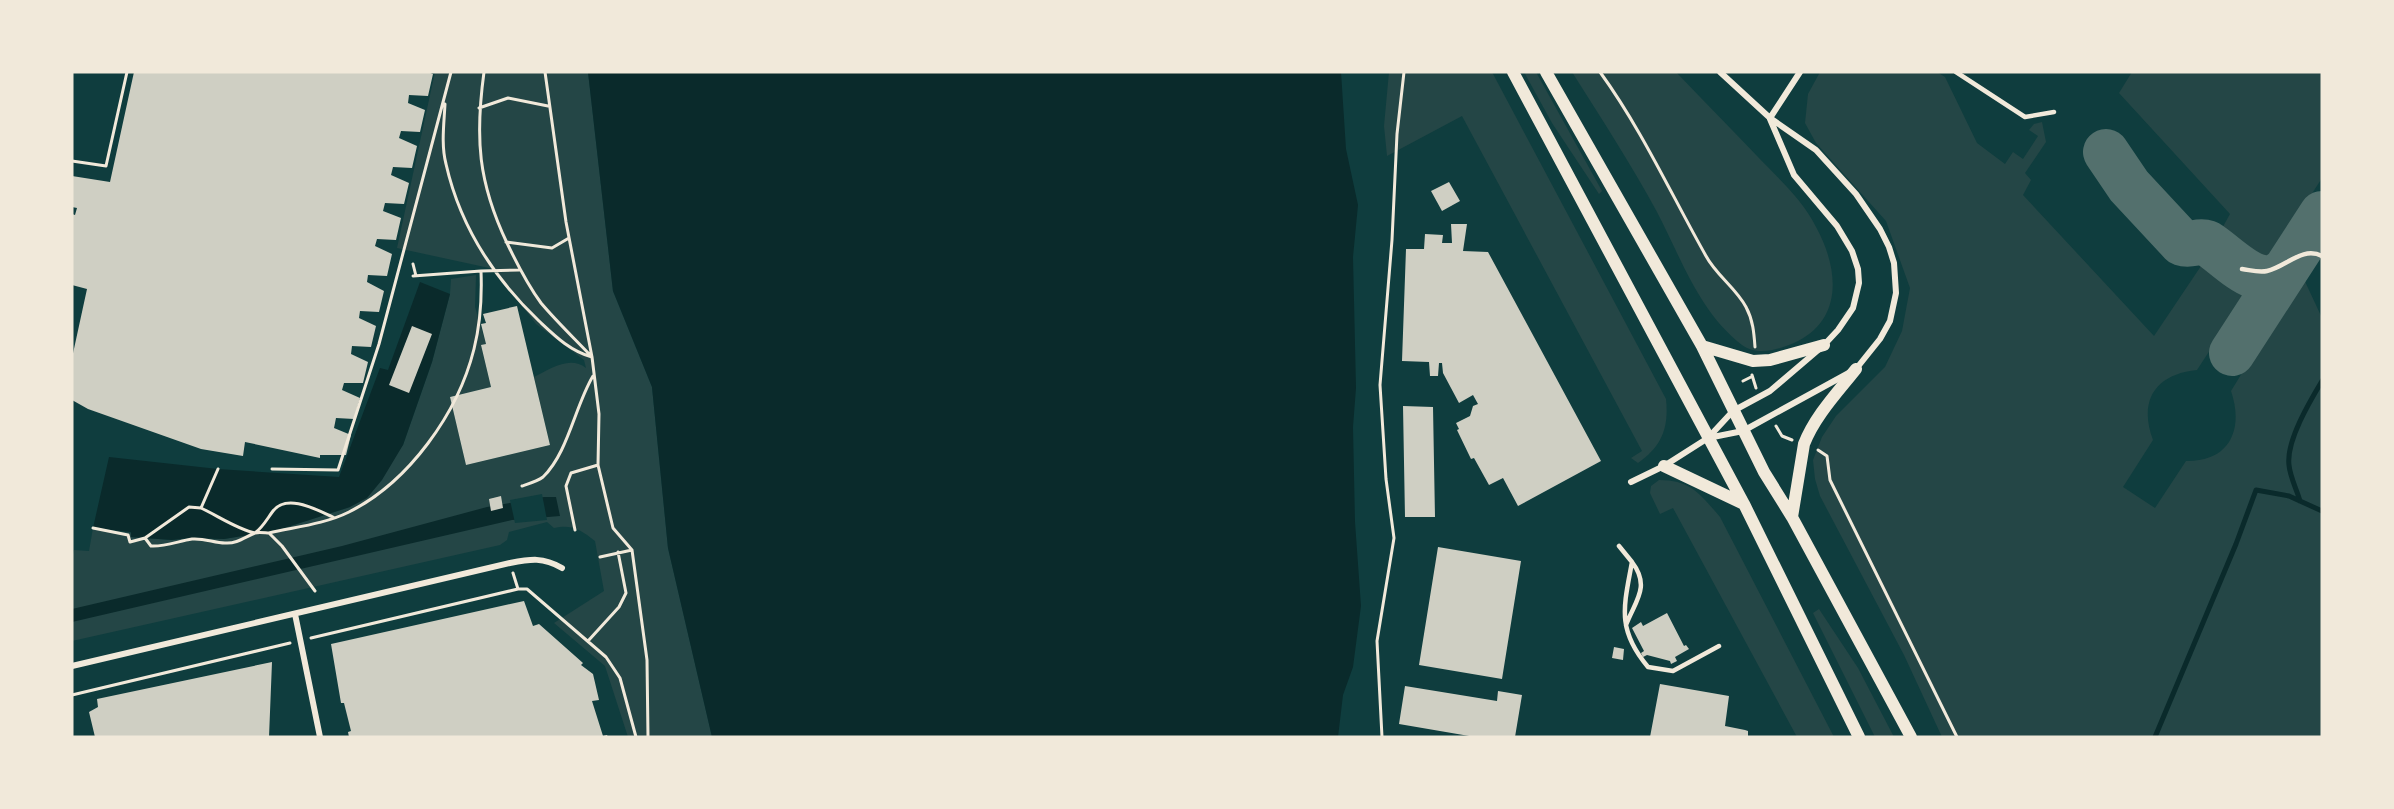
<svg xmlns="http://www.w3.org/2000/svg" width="2394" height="809" font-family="'Zilla Slab',serif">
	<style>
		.green { fill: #244646 }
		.water { fill: #0a2a2b }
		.pier { fill: #0f3d3e }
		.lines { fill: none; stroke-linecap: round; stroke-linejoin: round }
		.stream { stroke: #0a2a2b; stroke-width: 5 }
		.taxiway { stroke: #53706d; stroke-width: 46 }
		.building { fill: #cfcfc3 }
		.path { stroke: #f1e9da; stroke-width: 3 }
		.service { stroke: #f1e9da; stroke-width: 4.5 }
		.minor { stroke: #f1e9da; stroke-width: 6 }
		.secondary { stroke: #f1e9da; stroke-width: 12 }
	</style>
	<rect width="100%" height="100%" fill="#0f3d3e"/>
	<path class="green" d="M435,72H588L613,291L652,387L668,548L712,737H628L605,666L554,623L604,591L595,541C581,530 572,524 554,528L547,522L509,532L507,540L500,545L72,641V558L74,550L89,551L93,528L132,533V537L172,540L188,538L224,539L278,530L350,507L403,445L432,362L450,294L451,279L476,275L475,307L486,344L481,346L491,387L450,397L466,465L550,445L534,377C550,369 570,355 586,368L584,360L536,324L494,269L397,248Z
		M1389,72H1492L1666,399C1669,428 1662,446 1638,463L1631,458L1642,451L1462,116L1387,156L1384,126Z
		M1524,72H1536L1602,191L1599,194L1552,123Z
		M1572,72H1676C1703,100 1731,129 1758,157C1778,178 1803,200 1816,227C1838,267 1844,317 1798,341C1781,349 1758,357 1742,345C1699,312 1681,258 1657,212C1631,164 1601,118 1572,72Z
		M1820,72H1937L1945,77L1977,143L2005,164L2013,152L2023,159L2038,136L2029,130L2034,124L2042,122L2046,142L2025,173L2031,180L2023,195L2154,336L2201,266L2215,264L2234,280L2244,298L2197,370C2156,374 2138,400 2153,440L2123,487L2155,508L2186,461C2230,462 2244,429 2231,391L2302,275L2322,318V737H1942L1904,655L1820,496L1815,479L1813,460L1822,437L1836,416L1885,367L1902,331L1910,288L1886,221L1816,143L1805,123L1808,94Z
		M2132,72H2322V178L2269,260H2254L2221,241L2220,232L2230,214L2119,93Z
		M1659,480C1691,480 1700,494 1720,517L1834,737H1797L1673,508L1660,514L1650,493L1651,486Z
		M1819,609L1858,668L1894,737H1875L1813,613Z"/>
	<path class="water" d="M588,72H1341L1346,149L1358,205L1353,257L1356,388L1353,427L1355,522L1361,606L1353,667L1343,695L1338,737H712L668,548L652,387L613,291Z
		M420,282L450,294L432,362L403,445L382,480L367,498L350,507L278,530L224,539L188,538L172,540L131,537V532L93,528L109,457L218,469L339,477L380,368L388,370Z
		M544,497H556L560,516L512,520L72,622V609L342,546L487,507Z"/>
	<path class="pier" d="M542,494L547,520L515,523L510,500Z"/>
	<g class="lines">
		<path class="stream" d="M2300,501C2297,490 2290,477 2289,465C2286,441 2310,401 2322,381
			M2155,737L2236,544L2256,490L2289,496L2322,511"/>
		<path class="taxiway" d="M2106,152L2129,186L2182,243C2191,246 2198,240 2207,243C2230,257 2261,297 2287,268
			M2232,353L2322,214"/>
	</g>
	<path class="building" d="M134,72H428L433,74L428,96L409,95L408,103L425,110L420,132L401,131L399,138L417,146L412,168L393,167L391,175L409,183L404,204L385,203L383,211L401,218L396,240L377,239L375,246L392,254L387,276L368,275L367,282L384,291L379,312L360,311L359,318L376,326L371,347L352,346L351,354L368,362L363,383H344L342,390L360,398L354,419L336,418L334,428L351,435L346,455H320V458L245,442L243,456L201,449L88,409L72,400V358L87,289L72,285V214L75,215L77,208L72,207V176L110,182Z
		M1449,182L1460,201L1442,211L1431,191Z
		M1451,224H1467L1463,251L1488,252L1601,461L1518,506L1503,478L1489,485L1474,458L1471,459L1457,430L1459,429L1456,423L1470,416L1473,406L1478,404L1473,395L1459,403L1443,373L1442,363H1439L1438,376H1430L1429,362L1402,361L1406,249H1424L1425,234L1443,235L1442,243H1452Z
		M517,306L550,445L466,465L450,397L491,387L481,345L486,344L481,324L486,323L483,314Z
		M412,326L432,334L409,393L389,385Z
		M1403,406L1433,407L1435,517H1405Z
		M501,496L503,508L491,511L489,499Z
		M1438,547L1521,561L1502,679L1419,665Z
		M524,601L533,626L539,624L583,663L581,665L593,674L599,700L592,701L603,736L607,735L608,737H349L348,732L351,731L344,703H341L331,644Z
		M1667,613L1684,646L1686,645L1689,649L1675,657L1677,661L1671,664L1670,661L1647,655L1643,657L1641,653L1644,651L1632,628L1641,622L1643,626Z
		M1614,647L1624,649L1623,660L1612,658Z
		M272,662L269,737H95L89,712L98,707L97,699Z
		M1660,684L1729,696L1725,726L1745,730L1748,731V737H1650Z
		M1405,686L1497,701L1498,691L1522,695L1515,737H1475L1399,724Z"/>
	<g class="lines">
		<path class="path" d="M484,72C475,138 478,182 507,243C517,264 527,284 541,303C557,322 575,339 592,357
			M545,72L566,222L592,357L599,414L598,465L613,528L632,550L647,660L648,737
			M1600,72C1642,130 1671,194 1706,256C1716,275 1736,288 1746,307C1753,320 1754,333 1755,347
			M445,104C444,124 441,145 446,164C460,226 494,278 539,321C555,336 570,351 592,357
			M479,108L508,98L548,106
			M72,161L106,166L127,72
			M506,242L552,248L569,238
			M413,264L416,276
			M413,276L481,271
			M1752,375L1756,388
			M1743,381L1751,377
			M1776,426L1782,436L1792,440
			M1818,450L1827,456L1830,480L1957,737
			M272,469L338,470L379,344L451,72
			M522,486C528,484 538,481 543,477C568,453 575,406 593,376
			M201,508C218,516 239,530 255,533C263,527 267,519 273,511C287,493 317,510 333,517
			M93,528L128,535L130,542L145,538L189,507L201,508L218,469
			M575,530L566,486L571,473L598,465
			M269,533C295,527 325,524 349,512C409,482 458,413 474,349C480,325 482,296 481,271L519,270
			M145,538L151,546C164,547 179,541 192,539C205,538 214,543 225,543C237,544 245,537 255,533C259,532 266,533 269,533L282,546L315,591
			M600,557L632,550
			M513,573L518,589
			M311,638L518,589H527L606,657L620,678L636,737
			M588,641L619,607L626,593L618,552
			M72,695L290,643
			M1382,737L1377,641L1394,538L1386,479L1380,385L1392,240L1397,134L1404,72"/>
		<path class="service" d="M1956,72L2025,117L2054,112
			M2242,269C2250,270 2259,273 2267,271C2286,267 2302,246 2322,256
			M1619,546L1632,562C1624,606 1616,629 1648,667L1673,671L1719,646
			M1626,625C1635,601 1651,587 1632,562"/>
		<path class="minor" d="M1770,118L1800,72
			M1708,438L1743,431L1856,369L1880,339L1890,321L1896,293L1894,263L1889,247L1880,229L1856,194L1816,150L1770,118L1720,72
			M1631,482L1664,466L1708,438L1733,411L1770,391L1824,345L1838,330L1853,308L1859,283L1858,269L1852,251L1837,226L1794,175L1770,119
			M295,614L320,737
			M72,666L510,563C531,559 543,557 562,568"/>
		<path class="secondary" d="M1513,72L1744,504L1859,737
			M1546,72L1702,346L1764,472L1792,517L1911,737
			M1702,346L1753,361L1770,360L1824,345
			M1664,466L1744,504
			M1792,517L1804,444C1815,416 1837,393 1856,369"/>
	</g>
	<rect width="2394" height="809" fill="none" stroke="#f1e9da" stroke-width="147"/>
</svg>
